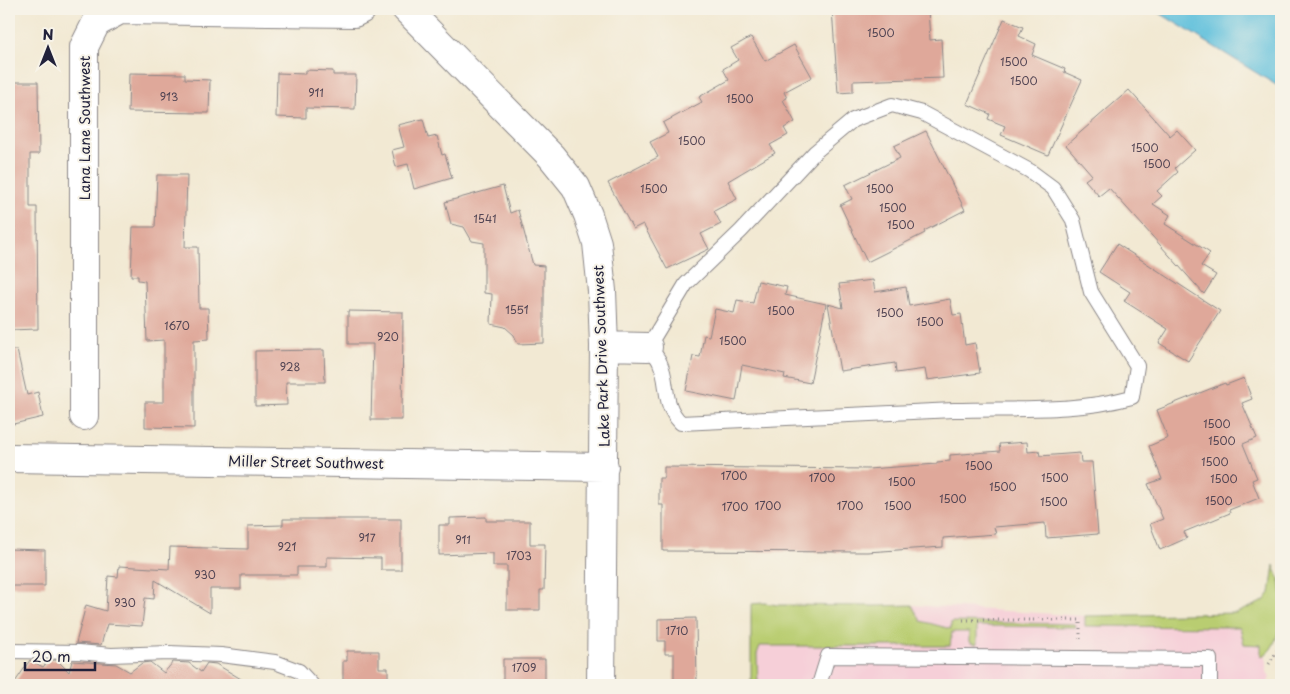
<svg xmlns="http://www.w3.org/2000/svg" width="1290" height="694" font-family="'Playpen Sans',sans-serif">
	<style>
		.built { fill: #f6cfd8 }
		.green { fill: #b9cd71; stroke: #6e7856 }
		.water { fill: #5ec0dc; stroke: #40718c }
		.building { fill: #dfa89a }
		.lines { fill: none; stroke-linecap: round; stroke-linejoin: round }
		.service-casing { stroke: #8a8687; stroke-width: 16 }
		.minor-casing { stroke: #8a8687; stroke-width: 30 }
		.path { stroke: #8a8687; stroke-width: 3; stroke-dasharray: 1 4; stroke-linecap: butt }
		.service { stroke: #fff; stroke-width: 14 }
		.minor { stroke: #fff; stroke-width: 28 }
		.labels { text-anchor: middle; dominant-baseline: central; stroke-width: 4; stroke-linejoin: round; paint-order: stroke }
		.number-label { font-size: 11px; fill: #514453 }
		.street-label { font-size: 14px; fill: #22223b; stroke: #f7f3e8 }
	</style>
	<rect width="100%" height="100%" fill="#f7f3e8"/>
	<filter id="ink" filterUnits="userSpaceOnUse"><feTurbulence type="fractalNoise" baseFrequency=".02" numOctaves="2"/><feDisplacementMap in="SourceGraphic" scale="10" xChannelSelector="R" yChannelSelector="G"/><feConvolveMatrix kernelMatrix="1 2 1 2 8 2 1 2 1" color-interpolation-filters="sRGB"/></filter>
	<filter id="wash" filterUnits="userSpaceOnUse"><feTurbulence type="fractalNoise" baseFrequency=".0096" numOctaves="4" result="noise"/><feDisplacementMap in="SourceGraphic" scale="20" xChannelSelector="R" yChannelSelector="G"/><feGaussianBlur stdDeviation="1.12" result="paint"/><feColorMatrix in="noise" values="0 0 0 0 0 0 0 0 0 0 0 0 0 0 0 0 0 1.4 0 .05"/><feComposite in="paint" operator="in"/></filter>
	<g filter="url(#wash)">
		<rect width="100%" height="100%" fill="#f2e9d3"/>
		<path class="built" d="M764,603L778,605L875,606L912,605L1085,616L1266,613V672L1270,677L1267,685H751V604Z"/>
		<path class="green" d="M1274,565C1276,572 1281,580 1281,588C1283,605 1281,651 1261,656V645L1244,644L1240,627L1085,626V616L1236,613L1264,601L1270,593Z
			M764,603L778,605L875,606L912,605L921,621L951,629V622L1075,624L1076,627L977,626V644L975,645L969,642V632H952L950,646H760L757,654L758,685H751V604Z"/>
		<path class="water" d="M1153,9H1281V88Z"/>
		<g id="blocks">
			<path class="building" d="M832,9H928L930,40L941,39L943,78L853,81V92L838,93Z
				M1004,19L1023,27L1019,36L1036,44L1032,55L1065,69L1064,72L1082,80L1048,155L1001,135L1005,126L988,119L990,114L967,104Z
				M751,37L765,61L794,45L812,77L784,92L787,98L783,100L795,122L784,128L788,135L770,145L775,153L728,181L737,199L714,211L721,224L701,234L709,249L667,269L643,224L633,229L608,183L658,157L650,142L668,133L663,123L702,102L699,97L729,80L723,69L738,60L731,48Z
				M305,70L333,71V75H356L355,109L306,108V118L276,117L277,73L305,74Z
				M129,73L185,74V79L210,80L209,113L128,112Z
				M9,82H38L39,154H30V207H37L38,329L9,330Z
				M1129,90L1170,136L1177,130L1195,150L1175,168L1178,172L1157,191L1162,196L1153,204L1170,215L1165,224L1210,253L1201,266L1216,275L1204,294L1109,188L1099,196L1085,180L1092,175L1066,145Z
				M423,119L428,138L437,136L442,155L445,154L452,178L414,189L408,164L396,167L392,150L404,147L398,125Z
				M926,131L965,210L924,231L925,233L867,262L840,205L852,199L845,185L900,158L894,146Z
				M157,175H187L185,247H198L199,308H208L209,339L194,340V428L145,427V402H164V340L147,341L145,281L138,280V276H131L133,227H155Z
				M503,186L510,213L518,210L533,265L544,266V343L518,344L514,335L505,327L491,324L492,294L484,293V243L472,241L464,227L451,224L445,202Z
				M1117,244L1220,311L1188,361L1159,343L1168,329L1124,301L1130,292L1099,272Z
				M873,280L875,292L906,287L909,306L950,299L953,315L961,314L965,345L975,343L980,373L927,380L925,369L896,373L895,363L840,371L828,304L843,308L839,284Z
				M758,281L787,287L785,295L826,304L810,383L784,378L785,374L742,365L736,401L686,391L693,356L700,357L704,335L709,336L715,309L734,313L737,300L753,303Z
				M348,311L403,312L402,420H371L373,344H348Z
				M9,350H17L27,395L38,392L43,417L9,425Z
				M324,350L325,382H286L287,405L255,406V351Z
				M1244,378L1252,399L1242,403L1257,438L1243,444L1257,478L1252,480L1259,498L1229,510L1230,513L1184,532L1187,538L1160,550L1150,524L1163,519L1148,484L1162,479L1149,446L1168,438L1157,410L1225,383L1226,385Z
				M1027,442L1028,452L1039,451L1040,456L1080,453L1081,462H1092L1098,534L1046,538L1045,523L994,527L996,534L943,538V547L867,552L663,551V505H659V478H664V467L868,469L937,464V462L950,461V455L1000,451L999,444Z
				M486,517V521H530V544H545L544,590H540V610H507V566H493V553L439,555V525H450V518Z
				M283,519H401V570H381V558L327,557V567H297V575H241V589H210V613L155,580L154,599L145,598L142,626L107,624L101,645L76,643L86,605L106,611L108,576L118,577L119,566L169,569L170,547L248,549V526L283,525Z
				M9,549L45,550V586H9Z
				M696,618L697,685H674V654H665V641H658V619Z
				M347,651H379V668H388V685H343V661H347Z
				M503,659H545V685H503Z
				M30,660L43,667L49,660H57L69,672L72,661L116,664L130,672L142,663L150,662L164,673L173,662L189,663L201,672L207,663L216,664L251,685H13Z"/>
		</g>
	</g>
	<g filter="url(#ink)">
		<use href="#blocks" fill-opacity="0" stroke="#8a8687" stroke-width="1"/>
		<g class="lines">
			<defs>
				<path id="service" d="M892,105L922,113L1030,171L1053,188L1073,220L1091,292L1137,366L1132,397C1073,413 1014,408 954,410C863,414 772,419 681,423C661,403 670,385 660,363C658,357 652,351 648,347L686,284L741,231L815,152L853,120Z
					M9,651L79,652L111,655L169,653L221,655L275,662L299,671L312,685
					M819,685L828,656L1210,659V685"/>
				<path id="minor" d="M406,9L551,156L576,187L588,215L597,243L602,291L604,346L601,685
					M604,346L648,347
					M84,416V47L96,23L120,10L354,13L362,9
					M9,458L604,467"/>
			</defs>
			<use href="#service" class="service-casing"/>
			<use href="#minor" class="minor-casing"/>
			<path class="path" d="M963,620H1080V641
				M1269,664L1281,644"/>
			<use href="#service" class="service"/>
			<use href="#minor" class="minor"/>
		</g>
	</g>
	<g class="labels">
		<g class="number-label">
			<text x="881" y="32">1500</text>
			<text x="1014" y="61">1500</text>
			<text x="1024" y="80">1500</text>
			<text x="316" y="92">911</text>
			<text x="169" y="96">913</text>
			<text x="740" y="98">1500</text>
			<text x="692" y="140">1500</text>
			<text x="1145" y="147">1500</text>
			<text x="1157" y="163">1500</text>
			<text x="654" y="188">1500</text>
			<text x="880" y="188">1500</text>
			<text x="893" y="207">1500</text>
			<text x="485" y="218">1541</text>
			<text x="901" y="224">1500</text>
			<text x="517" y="309">1551</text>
			<text x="781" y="310">1500</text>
			<text x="890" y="312">1500</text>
			<text x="930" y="321">1500</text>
			<text x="177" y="325">1670</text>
			<text x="388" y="336">920</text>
			<text x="733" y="340">1500</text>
			<text x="290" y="366">928</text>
			<text x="1217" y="423">1500</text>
			<text x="1222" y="440">1500</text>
			<text x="1215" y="461">1500</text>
			<text x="979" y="465">1500</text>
			<text x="734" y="475">1700</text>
			<text x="822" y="477">1700</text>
			<text x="1055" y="477">1500</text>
			<text x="1224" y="478">1500</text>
			<text x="902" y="481">1500</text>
			<text x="1003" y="486">1500</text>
			<text x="953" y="498">1500</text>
			<text x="1219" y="500">1500</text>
			<text x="1054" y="501">1500</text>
			<text x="768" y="505">1700</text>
			<text x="850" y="505">1700</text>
			<text x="898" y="505">1500</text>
			<text x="735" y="506">1700</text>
			<text x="367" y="537">917</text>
			<text x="463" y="539">911</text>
			<text x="287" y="546">921</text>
			<text x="519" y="555">1703</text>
			<text x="205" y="574">930</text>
			<text x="125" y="602">930</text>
			<text x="677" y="630">1710</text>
			<text x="524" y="667">1709</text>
		</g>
		<g class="street-label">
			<text transform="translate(84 128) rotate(-90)">Lana Lane Southwest</text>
			<text transform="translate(601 356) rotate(-92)">Lake Park Drive Southwest</text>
			<text transform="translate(306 462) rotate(1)">Miller Street Southwest</text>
		</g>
	</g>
	<rect width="1290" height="694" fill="none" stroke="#f7f3e8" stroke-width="30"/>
	<g transform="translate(48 48)" stroke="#f7f3e8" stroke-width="4" paint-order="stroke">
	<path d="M0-4L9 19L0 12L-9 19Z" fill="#22223b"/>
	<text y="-8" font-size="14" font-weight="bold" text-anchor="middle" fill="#22223b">N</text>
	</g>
	<path d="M25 662v8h70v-8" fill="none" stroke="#22223b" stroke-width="2.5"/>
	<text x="32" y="662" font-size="15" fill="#22223b" stroke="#f7f3e8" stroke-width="4" paint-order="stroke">20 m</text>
</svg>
